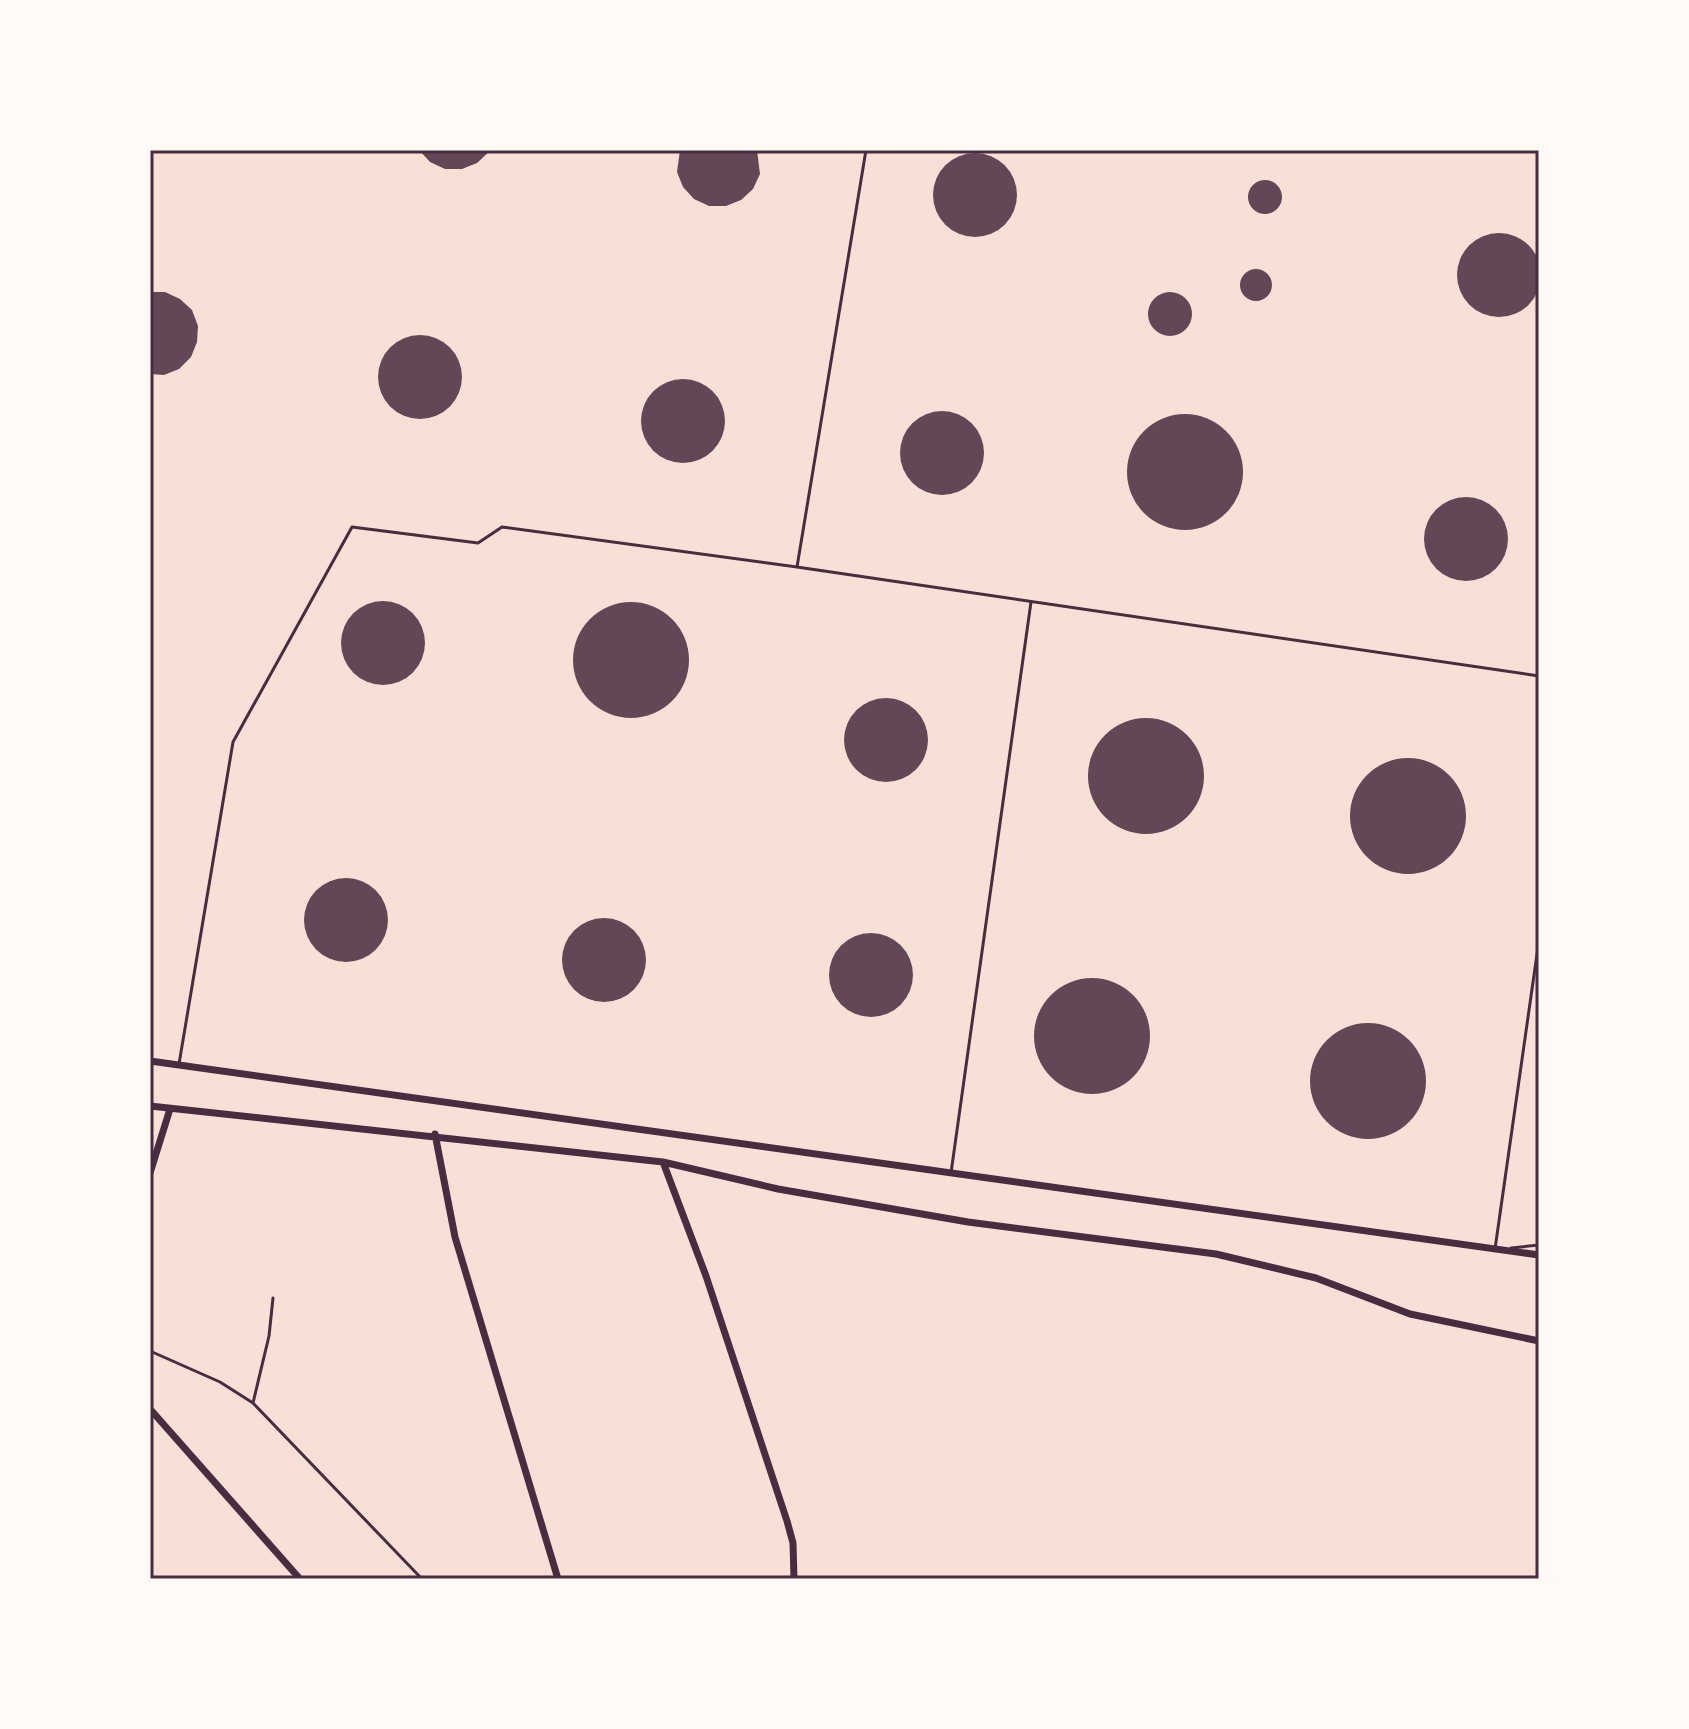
<svg xmlns="http://www.w3.org/2000/svg" width="1689" height="1729" font-family="'Source Serif 4',serif">
	<style>
		.building { fill: #644757 }
		.lines { fill: none; stroke-linecap: round; stroke-linejoin: round }
		.path { stroke: #4a2c40; stroke-width: 3 }
		.service { stroke: #4a2c40; stroke-width: 3 }
		.minor { stroke: #4a2c40; stroke-width: 7 }
		.neatline { fill: none; stroke: #4a2c40; stroke-width: 3 }
	</style>
	<rect width="100%" height="100%" fill="#f7e1d7"/>
	<path class="building" d="M419,150H491L477,163L462,169H445L430,162Z
		M680,150H757L760,174L753,189L741,200L726,206H709L694,199L683,187L677,172Z
		M933 195a42 42 0 1 1 84 0a42 42 0 1 1-84 0Z
		M1248 197a17 17 0 1 1 34 0a17 17 0 1 1-34 0Z
		M1457 275a42 42 0 1 1 84 0a42 42 0 1 1-84 0Z
		M1240 285a16 16 0 1 1 32 0a16 16 0 1 1-32 0Z
		M1148 314a22 22 0 1 1 44 0a22 22 0 1 1-44 0Z
		M150,292H165L180,299L192,310L198,326L197,342L191,357L179,369L164,375L150,374Z
		M378 377a42 42 0 1 1 84 0a42 42 0 1 1-84 0Z
		M641 421a42 42 0 1 1 84 0a42 42 0 1 1-84 0Z
		M900 453a42 42 0 1 1 84 0a42 42 0 1 1-84 0Z
		M1127 472a58 58 0 1 1 116 0a58 58 0 1 1-116 0Z
		M1424 539a42 42 0 1 1 84 0a42 42 0 1 1-84 0Z
		M341 643a42 42 0 1 1 84 0a42 42 0 1 1-84 0Z
		M573 660a58 58 0 1 1 116 0a58 58 0 1 1-116 0Z
		M844 740a42 42 0 1 1 84 0a42 42 0 1 1-84 0Z
		M1088 776a58 58 0 1 1 116 0a58 58 0 1 1-116 0Z
		M1350 816a58 58 0 1 1 116 0a58 58 0 1 1-116 0Z
		M304 920a42 42 0 1 1 84 0a42 42 0 1 1-84 0Z
		M562 960a42 42 0 1 1 84 0a42 42 0 1 1-84 0Z
		M829 975a42 42 0 1 1 84 0a42 42 0 1 1-84 0Z
		M1034 1036a58 58 0 1 1 116 0a58 58 0 1 1-116 0Z
		M1310 1081a58 58 0 1 1 116 0a58 58 0 1 1-116 0Z"/>
	<g class="lines">
		<path class="path" d="M150,1351L220,1382L253,1403L422,1579
			M253,1403L269,1336L273,1298"/>
		<path class="service" d="M797,567L1539,676
			M179,1064L233,742L352,527L478,543L502,527L797,567L866,150
			M951,1173L1031,602
			M1511,1248L1539,1245
			M1495,1249L1539,940"/>
		<path class="minor" d="M150,1061L1539,1255
			M150,1106L663,1162L778,1189L968,1222L1216,1254L1316,1278L1410,1314L1539,1341
			M435,1134L455,1237L558,1579
			M663,1162L706,1276L787,1521L793,1543L794,1579
			M150,1173L170,1109
			M150,1409L300,1579"/>
	</g>
	<rect width="1689" height="1729" fill="none" stroke="#fffaf5" stroke-width="304"/>
	<rect x="152" y="152" width="1385" height="1425" class="neatline"/>
</svg>
